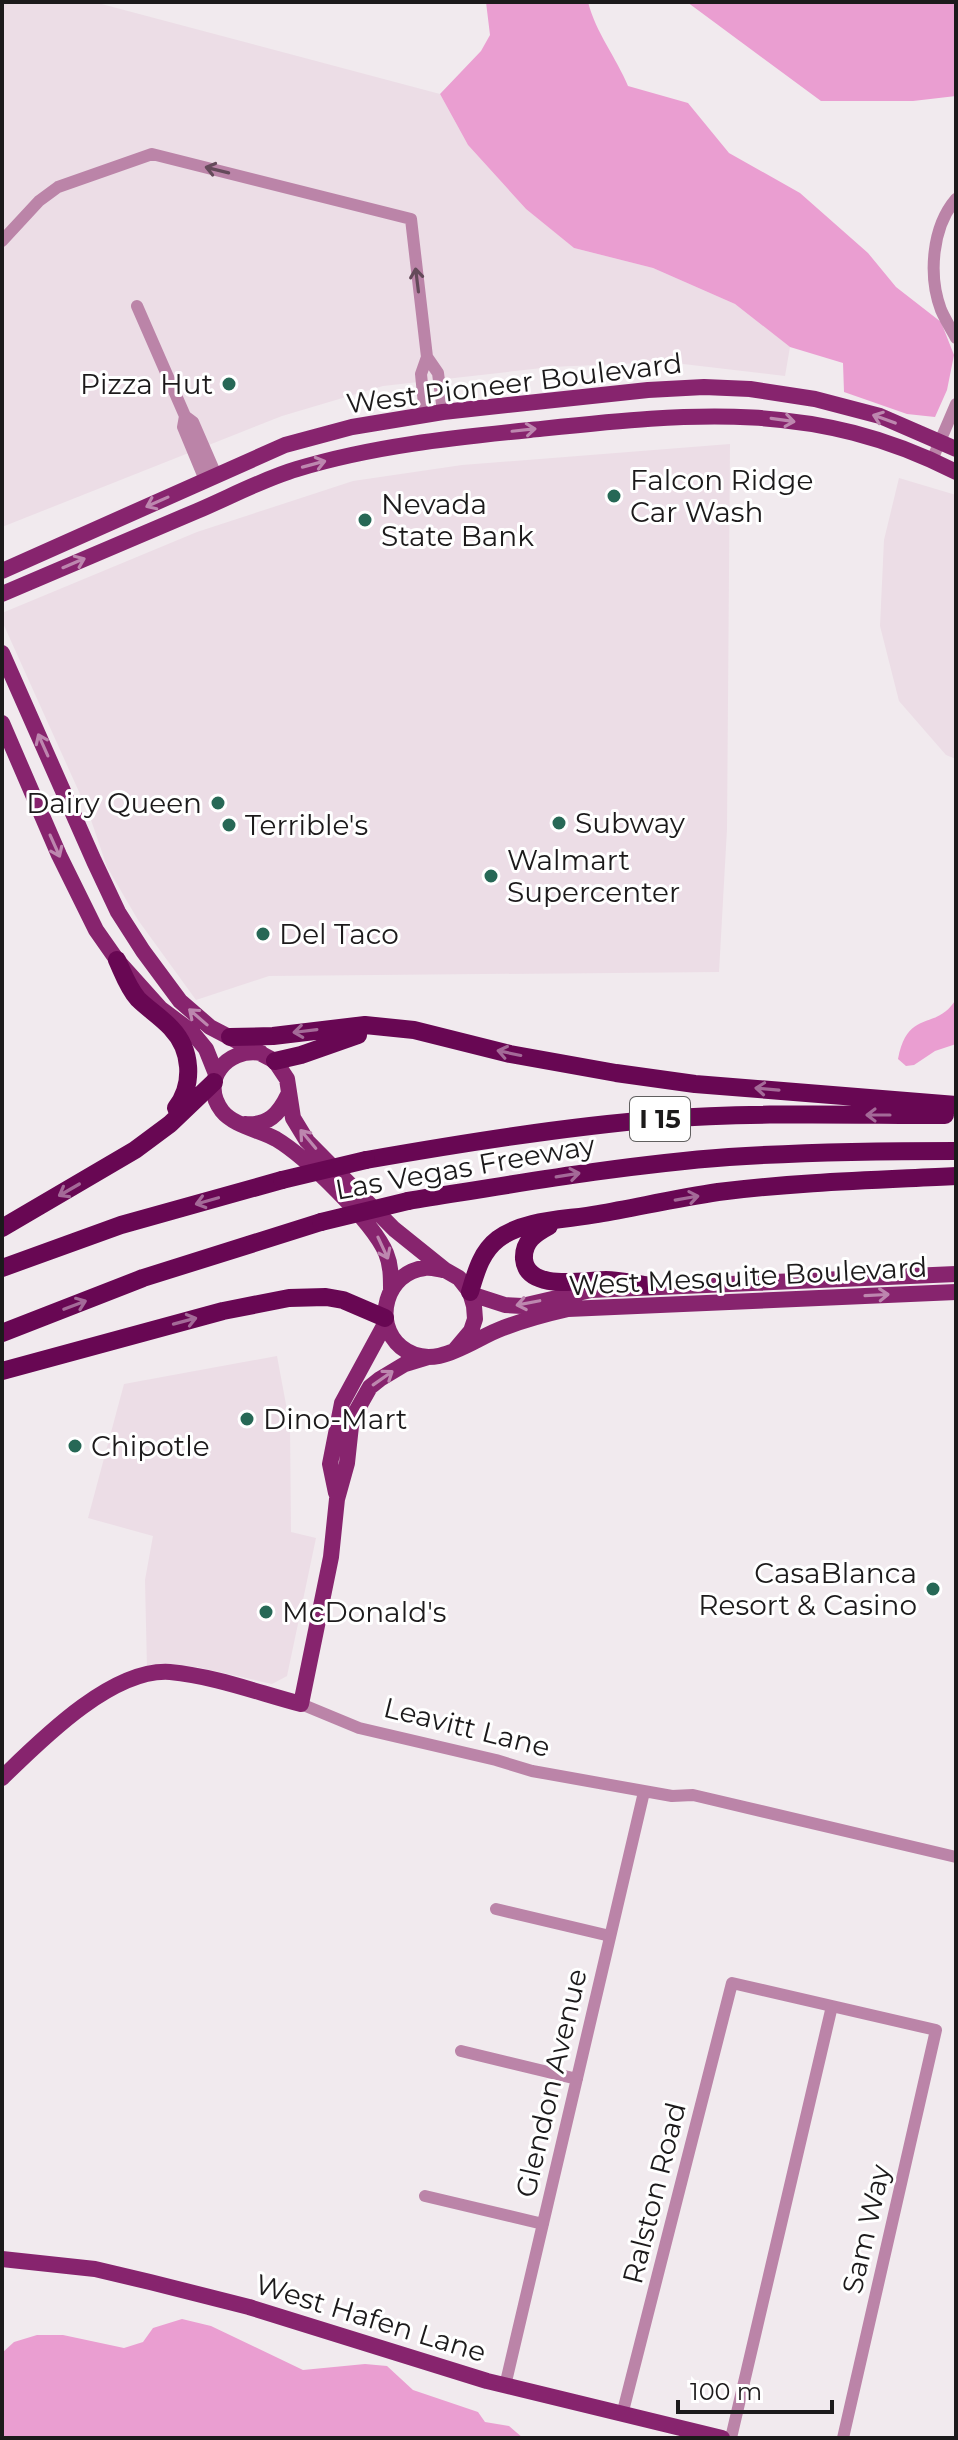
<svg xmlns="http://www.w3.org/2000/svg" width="958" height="2440" font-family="Montserrat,sans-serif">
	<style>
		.built { fill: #ecdde6 }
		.green { fill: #ea9ed1 }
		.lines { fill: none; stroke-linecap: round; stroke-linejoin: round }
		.minor { stroke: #bb84a8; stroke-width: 12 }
		.major { stroke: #87246e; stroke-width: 16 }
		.highway { stroke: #680753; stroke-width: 18 }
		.highway-bridge { stroke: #680753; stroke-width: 18 }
		.oneway { stroke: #644a5a }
		.oneway2 { stroke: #bd87af }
		.oneway3 { stroke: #a46a98 }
		.poi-dot { fill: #276856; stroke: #fff; stroke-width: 3 }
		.labels { text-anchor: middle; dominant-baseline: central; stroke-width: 6; stroke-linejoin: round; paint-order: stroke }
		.shield { fill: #fff; stroke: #605f5f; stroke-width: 2 }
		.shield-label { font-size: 26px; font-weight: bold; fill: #1c1a1b }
		.street-label { font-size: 28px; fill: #1c1a1b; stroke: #fff }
		.poi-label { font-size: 28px; fill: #1c1a1b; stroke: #fff; text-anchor: start }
	</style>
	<rect width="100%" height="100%" fill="#f1eaee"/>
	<path class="built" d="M2,2H94L440,94L468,145L526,209L574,248L653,268L735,304L790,347L785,376L666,362L551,367L383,386L282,416L2,527Z
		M730,444L727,829L719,972L269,976L196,1000L138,920L107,867L89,814L2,621V613L197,532L353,481L462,465Z
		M899,478L956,495V759L946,755L899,701L880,626L884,540Z
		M277,1356L290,1426L291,1532L316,1538L287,1676L272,1684L197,1667L147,1669L145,1580L153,1536L88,1518L124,1384Z"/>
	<path class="green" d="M486,2H588C596,33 616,57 628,86L688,103L729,153L800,193L868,253L896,287L941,322L954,355L947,390L935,417L907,414L844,392L843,363L790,347L735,304L653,268L574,248L526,209L468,145L440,94L481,51L490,35Z
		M687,2H956V96L913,101H821Z
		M956,999V1044L935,1051L914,1065L906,1066L898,1059C908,1007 937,1032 956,999Z
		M182,2319L211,2326L303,2370L365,2364L387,2366L413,2390L478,2412L485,2422L509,2426L523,2438H2V2353L14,2342L37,2335H63L124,2348L143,2342L153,2328Z"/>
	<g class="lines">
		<path class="minor" d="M956,199C932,227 928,275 941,310C945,319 951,329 956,338
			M2,241L39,201L58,187L152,154L411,219L427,357L438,373L443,412
			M137,306L185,416L193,422L216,475
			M425,415L421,374L427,357
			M185,416L183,427L205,480
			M932,460L956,404
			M301,1704L359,1728L496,1760L532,1771L672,1796L693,1795L956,1857
			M496,1909L610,1936
			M461,2051L577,2079
			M425,2196L543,2224
			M505,2386L644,1792
			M622,2415L732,1983L936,2030L843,2438
			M731,2438L832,2006"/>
		<path class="major" d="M2,571L285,445L352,427L443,412L648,390L704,387L750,389L815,399L880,416L956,449
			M2,594C67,566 132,538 197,511C230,497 263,479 297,469C373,446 451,438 530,430C684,414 812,398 956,472
			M2,653L94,861L118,912L143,951L180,1001L210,1027L275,1061L287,1079L293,1118L307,1141L394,1229L445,1270L459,1278L470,1292L474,1306L475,1319L471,1331L455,1350
			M2,723L59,855L96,930L117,960L161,1009L192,1032L206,1049L216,1074
			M261,1053C227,1047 199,1081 222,1111C234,1126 260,1130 276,1139C306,1157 373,1222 386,1253C391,1265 391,1277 391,1289
			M245,1124C268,1126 279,1114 288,1095
			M443,1270C437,1269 430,1267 425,1268C386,1272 372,1323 401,1347C434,1374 472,1339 503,1328C524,1320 546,1314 568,1309L956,1292
			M471,1294L505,1305L522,1306L591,1290L956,1274
			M336,1493L330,1464L342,1403L386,1322
			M2,1778C41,1740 112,1668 170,1672C214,1676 259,1693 301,1704L331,1557L337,1499L347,1463L351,1426L357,1410L370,1387L380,1379L405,1364L428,1357
			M2,2259L95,2269L150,2282L249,2307L487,2381L722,2438"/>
		<path class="highway" d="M117,960C123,973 128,988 138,999C148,1009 161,1017 171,1028C192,1050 194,1084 176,1108
			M230,1037L273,1036L365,1025L414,1030L510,1054L616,1073L695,1084L956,1105
			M275,1061L301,1055L358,1035
			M366,1160C463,1143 562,1127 660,1119C755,1112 850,1115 945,1115
			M408,1201C515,1184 621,1165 729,1157C805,1152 880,1151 956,1151
			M549,1226C536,1233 523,1241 524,1259C527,1292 584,1280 606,1280C620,1280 635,1284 650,1286
			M2,1228L135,1150L170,1124L214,1082
			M2,1268L121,1225L282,1180
			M470,1292C476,1272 481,1252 498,1239C525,1219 566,1220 598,1214C638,1207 678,1198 718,1192C797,1182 877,1180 956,1176
			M2,1333L143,1278L321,1222
			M2,1371L223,1311L289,1298L326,1297L343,1300L385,1318"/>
		<path class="highway-bridge" d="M282,1180L366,1160
			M321,1222L408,1201"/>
	</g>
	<defs><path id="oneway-shaft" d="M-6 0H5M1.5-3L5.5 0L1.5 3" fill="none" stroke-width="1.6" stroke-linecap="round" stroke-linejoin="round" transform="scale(2)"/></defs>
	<g class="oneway">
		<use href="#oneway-shaft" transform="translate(217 170) rotate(-166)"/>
		<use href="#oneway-shaft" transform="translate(417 280) rotate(-97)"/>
	</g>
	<g class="oneway2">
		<use href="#oneway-shaft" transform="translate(884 419) rotate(-160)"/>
		<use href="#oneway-shaft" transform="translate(783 420) rotate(8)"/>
		<use href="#oneway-shaft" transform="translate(524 430) rotate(-6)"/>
		<use href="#oneway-shaft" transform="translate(314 464) rotate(-15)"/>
		<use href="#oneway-shaft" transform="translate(157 502) rotate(156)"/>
		<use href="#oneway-shaft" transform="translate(74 563) rotate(-23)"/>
		<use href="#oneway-shaft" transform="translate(43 745) rotate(-114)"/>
		<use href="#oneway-shaft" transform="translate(55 846) rotate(66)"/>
		<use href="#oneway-shaft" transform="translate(198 1017) rotate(-139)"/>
		<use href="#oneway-shaft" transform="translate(308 1139) rotate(-130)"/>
		<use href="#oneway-shaft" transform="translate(383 1248) rotate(65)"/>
		<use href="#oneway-shaft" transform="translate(877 1295) rotate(-3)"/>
		<use href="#oneway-shaft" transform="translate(528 1303) rotate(169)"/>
		<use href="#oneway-shaft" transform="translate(383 1378) rotate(-35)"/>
	</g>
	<g class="oneway3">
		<use href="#oneway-shaft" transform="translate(305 1031) rotate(173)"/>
		<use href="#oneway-shaft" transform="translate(509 1053) rotate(-168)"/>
		<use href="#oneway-shaft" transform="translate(767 1089) rotate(-175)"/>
		<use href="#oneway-shaft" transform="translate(878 1115) rotate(180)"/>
		<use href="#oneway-shaft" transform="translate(568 1175) rotate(-9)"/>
		<use href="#oneway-shaft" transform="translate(69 1190) rotate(150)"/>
		<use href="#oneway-shaft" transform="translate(687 1198) rotate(-10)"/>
		<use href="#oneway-shaft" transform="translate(207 1201) rotate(164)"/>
		<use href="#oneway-shaft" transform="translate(75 1305) rotate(-21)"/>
		<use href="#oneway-shaft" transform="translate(185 1321) rotate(-15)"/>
	</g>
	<g class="poi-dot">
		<circle cx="229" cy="384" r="8"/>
		<circle cx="614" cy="496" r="8"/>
		<circle cx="365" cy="520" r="8"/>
		<circle cx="218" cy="803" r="8"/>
		<circle cx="559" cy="823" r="8"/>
		<circle cx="229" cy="825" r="8"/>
		<circle cx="491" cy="876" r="8"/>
		<circle cx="263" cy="934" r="8"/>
		<circle cx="247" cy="1419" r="8"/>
		<circle cx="75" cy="1446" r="8"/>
		<circle cx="933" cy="1589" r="8"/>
		<circle cx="266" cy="1612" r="8"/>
	</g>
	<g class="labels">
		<rect class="shield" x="630" y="1097" width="60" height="44" rx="6"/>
		<g class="shield-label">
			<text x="660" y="1119">I 15</text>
		</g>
		<g class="street-label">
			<text transform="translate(514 383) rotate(-7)">West Pioneer Boulevard</text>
			<text transform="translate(465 1167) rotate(-10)">Las Vegas Freeway</text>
			<text transform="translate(748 1276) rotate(-3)">West Mesquite Boulevard</text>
			<text transform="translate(467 1727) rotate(14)">Leavitt Lane</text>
			<text transform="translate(551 2083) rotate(-77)">Glendon Avenue</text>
			<text transform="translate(654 2193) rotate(-76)">Ralston Road</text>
			<text transform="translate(866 2229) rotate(-77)">Sam Way</text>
			<text transform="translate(371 2318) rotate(17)">West Hafen Lane</text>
		</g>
		<g class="poi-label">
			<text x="213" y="384" text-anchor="end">Pizza Hut</text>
			<text x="630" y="480">Falcon Ridge<tspan x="630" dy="32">Car Wash</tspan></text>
			<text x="381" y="504">Nevada<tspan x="381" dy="32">State Bank</tspan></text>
			<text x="202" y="803" text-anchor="end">Dairy Queen</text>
			<text x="575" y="823">Subway</text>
			<text x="245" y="825">Terrible's</text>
			<text x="507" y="860">Walmart<tspan x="507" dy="32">Supercenter</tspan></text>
			<text x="279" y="934">Del Taco</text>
			<text x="263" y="1419">Dino-Mart</text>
			<text x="91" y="1446">Chipotle</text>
			<text x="917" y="1573" text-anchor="end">CasaBlanca<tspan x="917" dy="32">Resort &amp; Casino</tspan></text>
			<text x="282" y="1612">McDonald's</text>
		</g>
	</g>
	<rect width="958" height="2440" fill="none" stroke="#1c1a1b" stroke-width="8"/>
	<path d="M678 2400v12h154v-12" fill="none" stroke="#1c1a1b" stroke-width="4"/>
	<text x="690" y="2400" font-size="24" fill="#1c1a1b" stroke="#ffffff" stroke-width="6" paint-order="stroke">100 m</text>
</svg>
